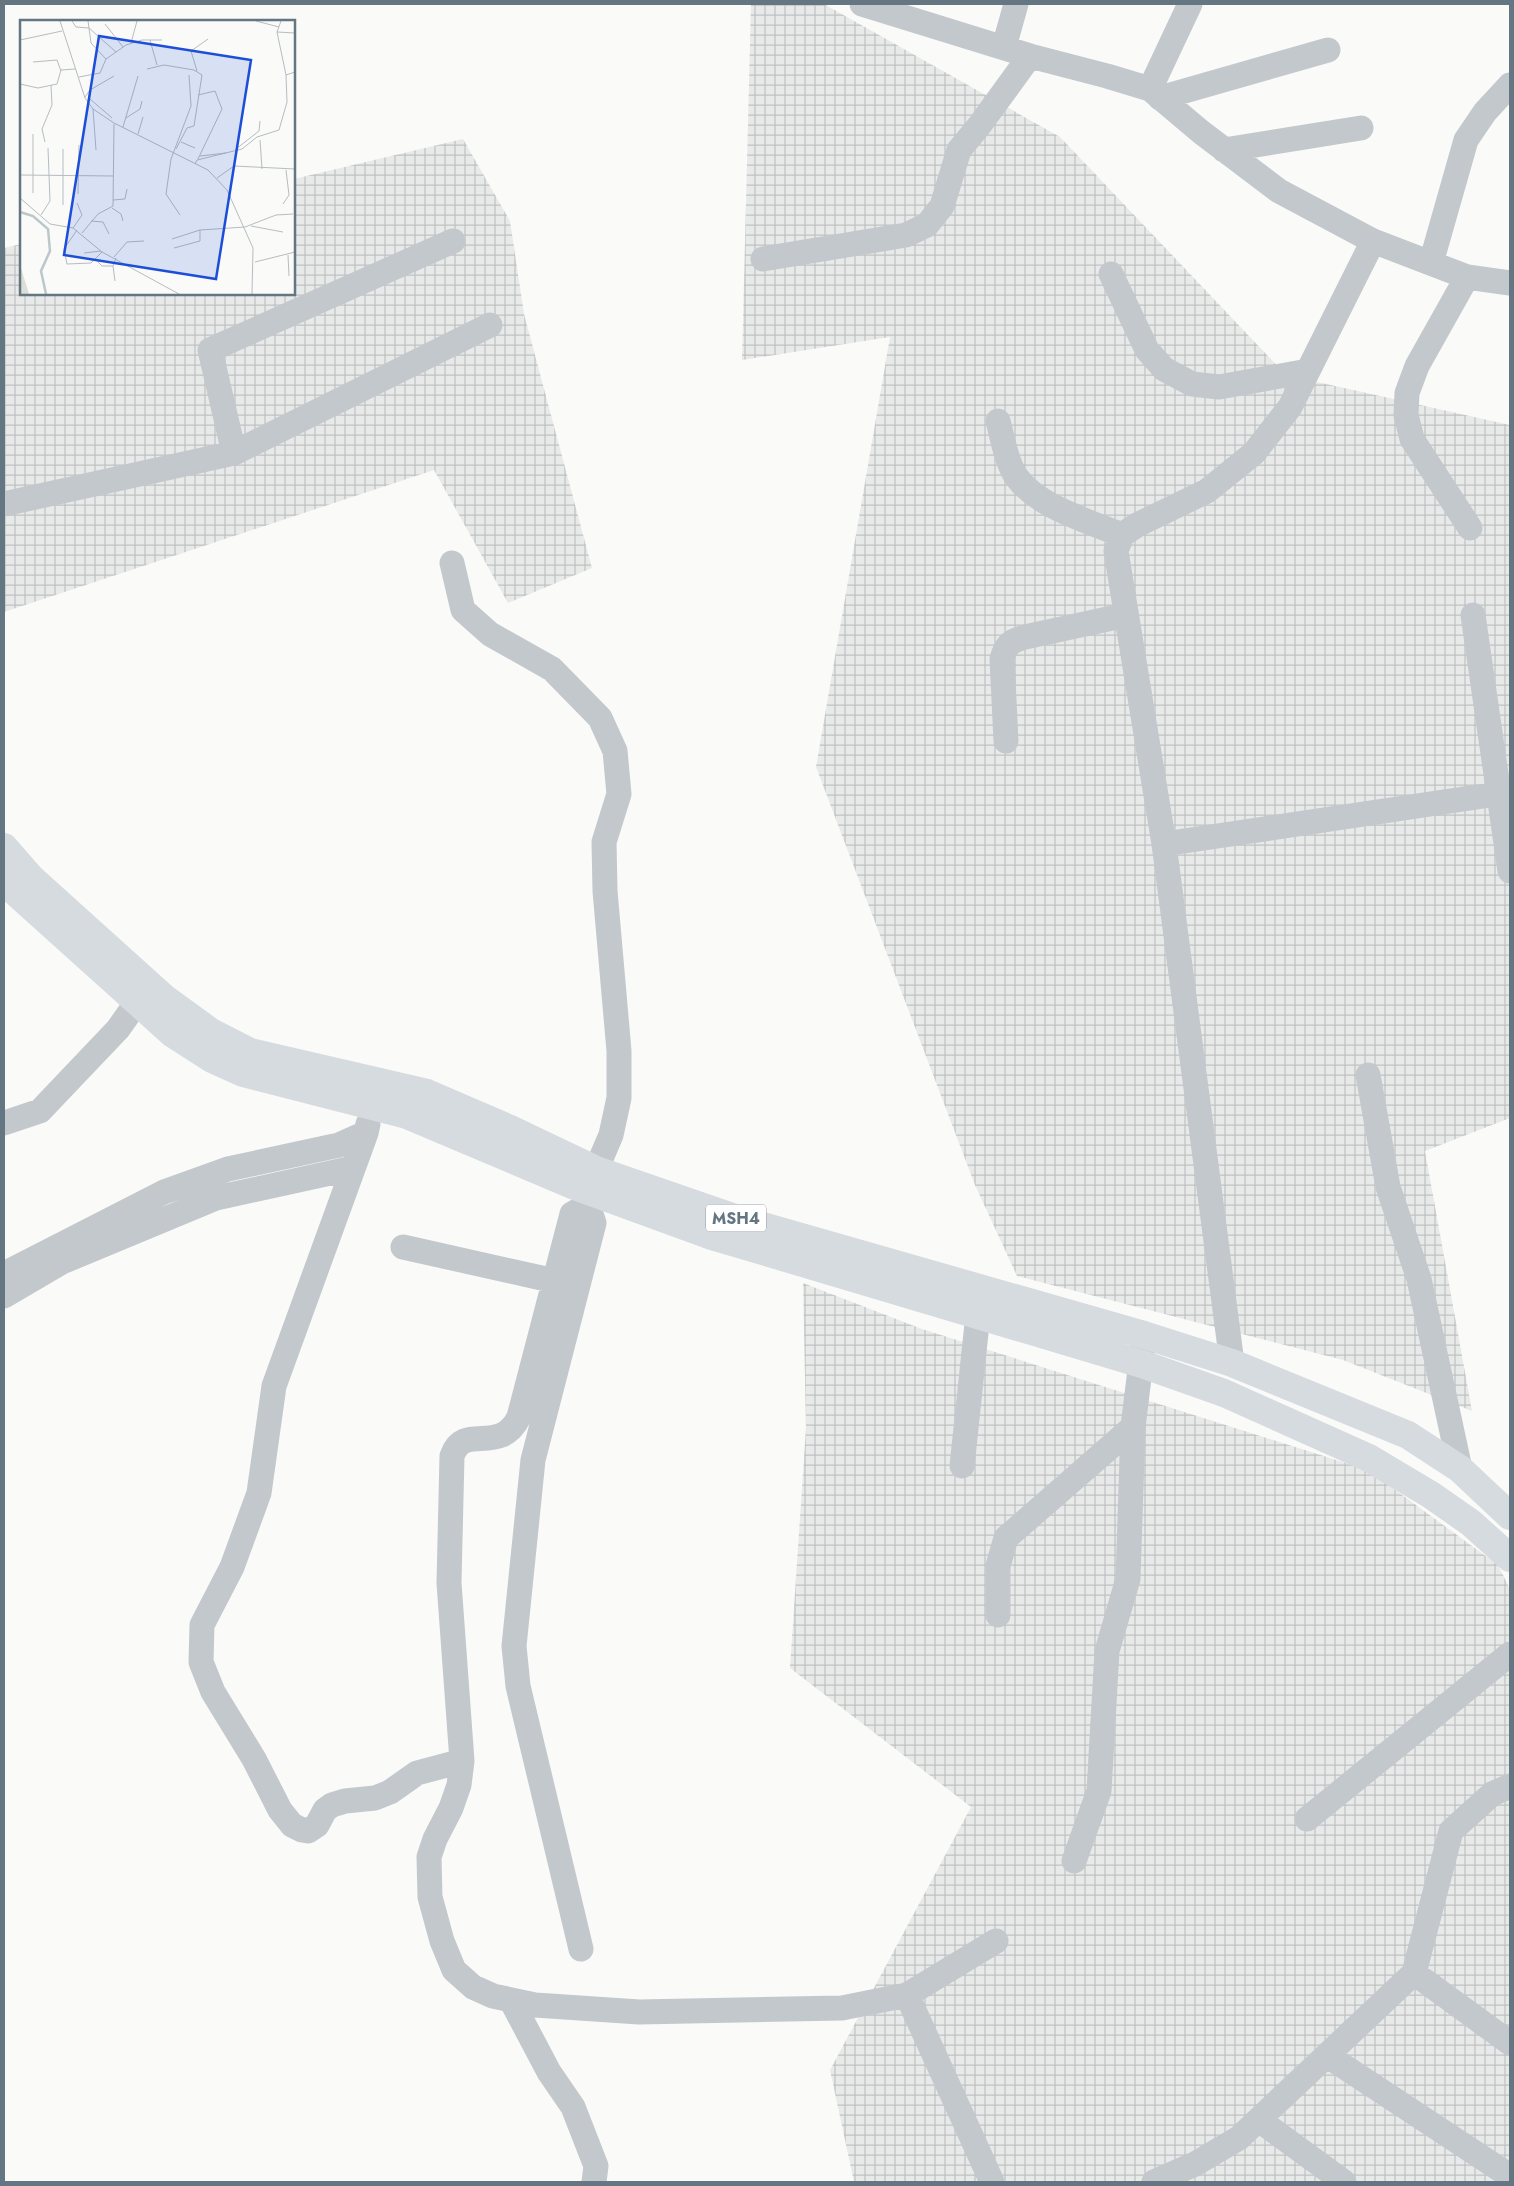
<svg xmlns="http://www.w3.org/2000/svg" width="1514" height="2186" font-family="Jost,sans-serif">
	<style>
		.industrial { fill: url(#industrial-grid) }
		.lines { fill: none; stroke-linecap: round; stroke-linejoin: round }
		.minor { stroke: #c3c8cc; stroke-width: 25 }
		.major { stroke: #d6dbdf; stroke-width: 28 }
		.labels { text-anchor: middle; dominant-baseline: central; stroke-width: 5; stroke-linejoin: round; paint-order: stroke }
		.shield { fill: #fff; stroke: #939fa8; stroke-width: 1 }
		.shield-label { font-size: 16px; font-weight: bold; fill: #657683 }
		.inset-river { fill: none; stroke: #bbc7cb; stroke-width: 2.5 }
		.inset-road { fill: none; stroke: #b5bdc2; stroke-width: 1 }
		.view { fill: #1d4ed8; fill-opacity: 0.15; stroke: #1d4ed8; stroke-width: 2.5 }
		.inset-edge { fill: none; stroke: #657683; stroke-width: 2.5 }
	</style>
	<defs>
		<pattern id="industrial-grid" width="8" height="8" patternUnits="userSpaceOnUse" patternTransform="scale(1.25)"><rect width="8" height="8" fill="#e8e9e9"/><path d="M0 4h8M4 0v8" fill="none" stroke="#c0c1c2"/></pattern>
	</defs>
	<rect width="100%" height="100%" fill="#fafaf8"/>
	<path class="industrial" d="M751,4H824L1060,137L1286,375L1510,425V1118L1425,1151L1472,1411L1343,1360L1017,1276L975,1185L816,767L890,337L742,360Z
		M463,139L510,221L524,314L592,568L508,603L434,470L4,612V248L21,244V294H294V179Z
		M803,1283L922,1329L1368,1470L1498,1565L1510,1589V2182H854L830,2070L971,1807L790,1668L806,1428Z"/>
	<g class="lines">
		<path class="minor" d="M862,4L1030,56L1107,76L1150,89L1201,132L1279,191L1373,241L1467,277L1510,283
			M1004,47L1016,4
			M1150,89L1190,4
			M1160,98L1328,50
			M1224,150L1361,128
			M763,259L906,235L927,225L942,206L959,150L979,126L1030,56
			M1431,263L1466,140L1485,112L1510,85
			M1111,274L1147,350L1164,369L1192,384L1219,387L1308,371
			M1467,277L1417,366L1407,393L1406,415L1412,439L1470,528
			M998,421C1002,436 1005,455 1012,469C1028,504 1088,521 1122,535
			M234,453L210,350L453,241
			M4,504L234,453L490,325
			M452,563L463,610L490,634L552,669L600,718L615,751L619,794L604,842L605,891L619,1051V1098L611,1135L596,1170L588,1205L594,1223L533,1460L514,1646L518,1686L581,1949
			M1473,615L1510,871
			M1006,741L1002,659C1006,644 1011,641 1025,637L1126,615
			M1164,844L1510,792
			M1368,1075L1388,1187L1419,1279L1460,1469
			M4,1123L40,1111L118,1029L149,985
			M366,1133L274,1386L259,1493L232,1567L202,1625L201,1662L213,1692L254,1759L280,1810L292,1825L302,1830L308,1831L317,1825L325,1810L332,1805L345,1801L375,1798L390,1792L417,1773L462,1761
			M588,1205L572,1214L519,1417C499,1457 464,1421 452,1456L449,1583L462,1761L459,1785L451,1808L435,1839L429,1857L430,1897L442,1941L454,1970L473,1987L493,1996L535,2005L639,2012L842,2008L907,1995L996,1941
			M403,1247L555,1281
			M4,1274L164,1192L228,1169L339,1145L366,1133L368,1124
			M4,1296L62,1262L216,1198L353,1168
			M1232,1363L1164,844L1116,551L1122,535L1137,525L1207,491L1254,453L1290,407L1373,241
			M962,1466L980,1295
			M998,1615V1566L1006,1538L1133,1427
			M1307,1819L1510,1654
			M1074,1861L1099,1791L1107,1651L1128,1579L1133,1427L1143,1345
			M1414,1973L1510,2043
			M907,1995L992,2182
			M511,2000L549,2072L573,2107L596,2166L594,2182
			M1328,2056L1510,2176
			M1259,2120L1344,2182
			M1154,2182L1195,2164L1239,2138L1414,1973L1451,1831L1492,1794L1510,1786"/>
		<path class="major" d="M4,847L31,878L163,997L211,1032L250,1052L427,1093L508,1128L596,1170L738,1219L1144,1335L1232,1363L1408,1435L1460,1469L1510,1516
			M4,882L173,1034L212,1059L243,1073L407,1115L575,1186L712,1236L1142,1364L1224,1393L1369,1458L1431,1495L1471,1523L1510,1558"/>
	</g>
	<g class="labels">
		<rect class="shield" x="706" y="1204.5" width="60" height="27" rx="4"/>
		<g class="shield-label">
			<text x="736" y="1218">MSH4</text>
		</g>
	</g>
	<g transform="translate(20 20)">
		<rect width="275" height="275" fill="#fafaf8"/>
		<path d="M0,245L1,248L9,274H0Z" fill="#dadfd7"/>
		<path class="inset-river" d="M0,192L13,196L28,209L30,231L21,251L26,274"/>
		<path class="inset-road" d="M40,1L65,78L73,89L94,103L188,150L207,170L233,228L232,274M52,1L56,7L69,8L68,1M236,1L259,7M261,1L257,12L266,55M85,4L103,27M69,8L71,23L86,39M69,8L96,32M257,12L275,13M0,20L42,11M130,20L137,45M111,23L117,1M13,42L37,40L41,51M127,49L144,45L174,50L182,55L174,106L167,108L156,129M177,51L171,31L188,19M59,57L80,53L86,39L106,25L122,20H142M0,64L18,68L37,64L41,50L55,49M178,75L195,71L202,89L178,139M65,77L70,70L94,56M70,79L92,98M73,89L76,130M106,98L120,89L122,81M103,107L118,56M13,114V173M118,114L123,97M240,120L242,149M25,122L22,109L32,85L31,65M161,122L175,128M216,129L239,111L240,101M180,136L206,133M175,144L177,140L222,129L237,117L259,110L267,82L266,55L275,52M0,155L93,156M197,158L214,146L275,149M58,174L59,125M0,178L30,204L53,208L82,232L159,274M93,180L105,179L107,169M263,184L269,175L266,150M43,185V129M92,188L101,194L103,201M21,195L30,181L28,128M160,195L146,174L151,139L171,86L169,55M71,201L83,202L89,214M231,206L263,212M53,208L62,195L57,183M57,210L44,229L47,244L71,243L82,232M62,213L78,194L93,186L94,104M152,219L180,210L225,207L256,195L273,194M154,228L180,221V210M64,233L81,231M268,235L269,256M94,237L107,222L124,221M76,240L82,246H93M235,242L275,232M95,261L93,246L96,238"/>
		<path class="view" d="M79,16L231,40L196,259L44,235Z"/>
		<rect width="275" height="275" class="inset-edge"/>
	</g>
	<rect width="1514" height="2186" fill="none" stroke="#657683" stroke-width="10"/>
</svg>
